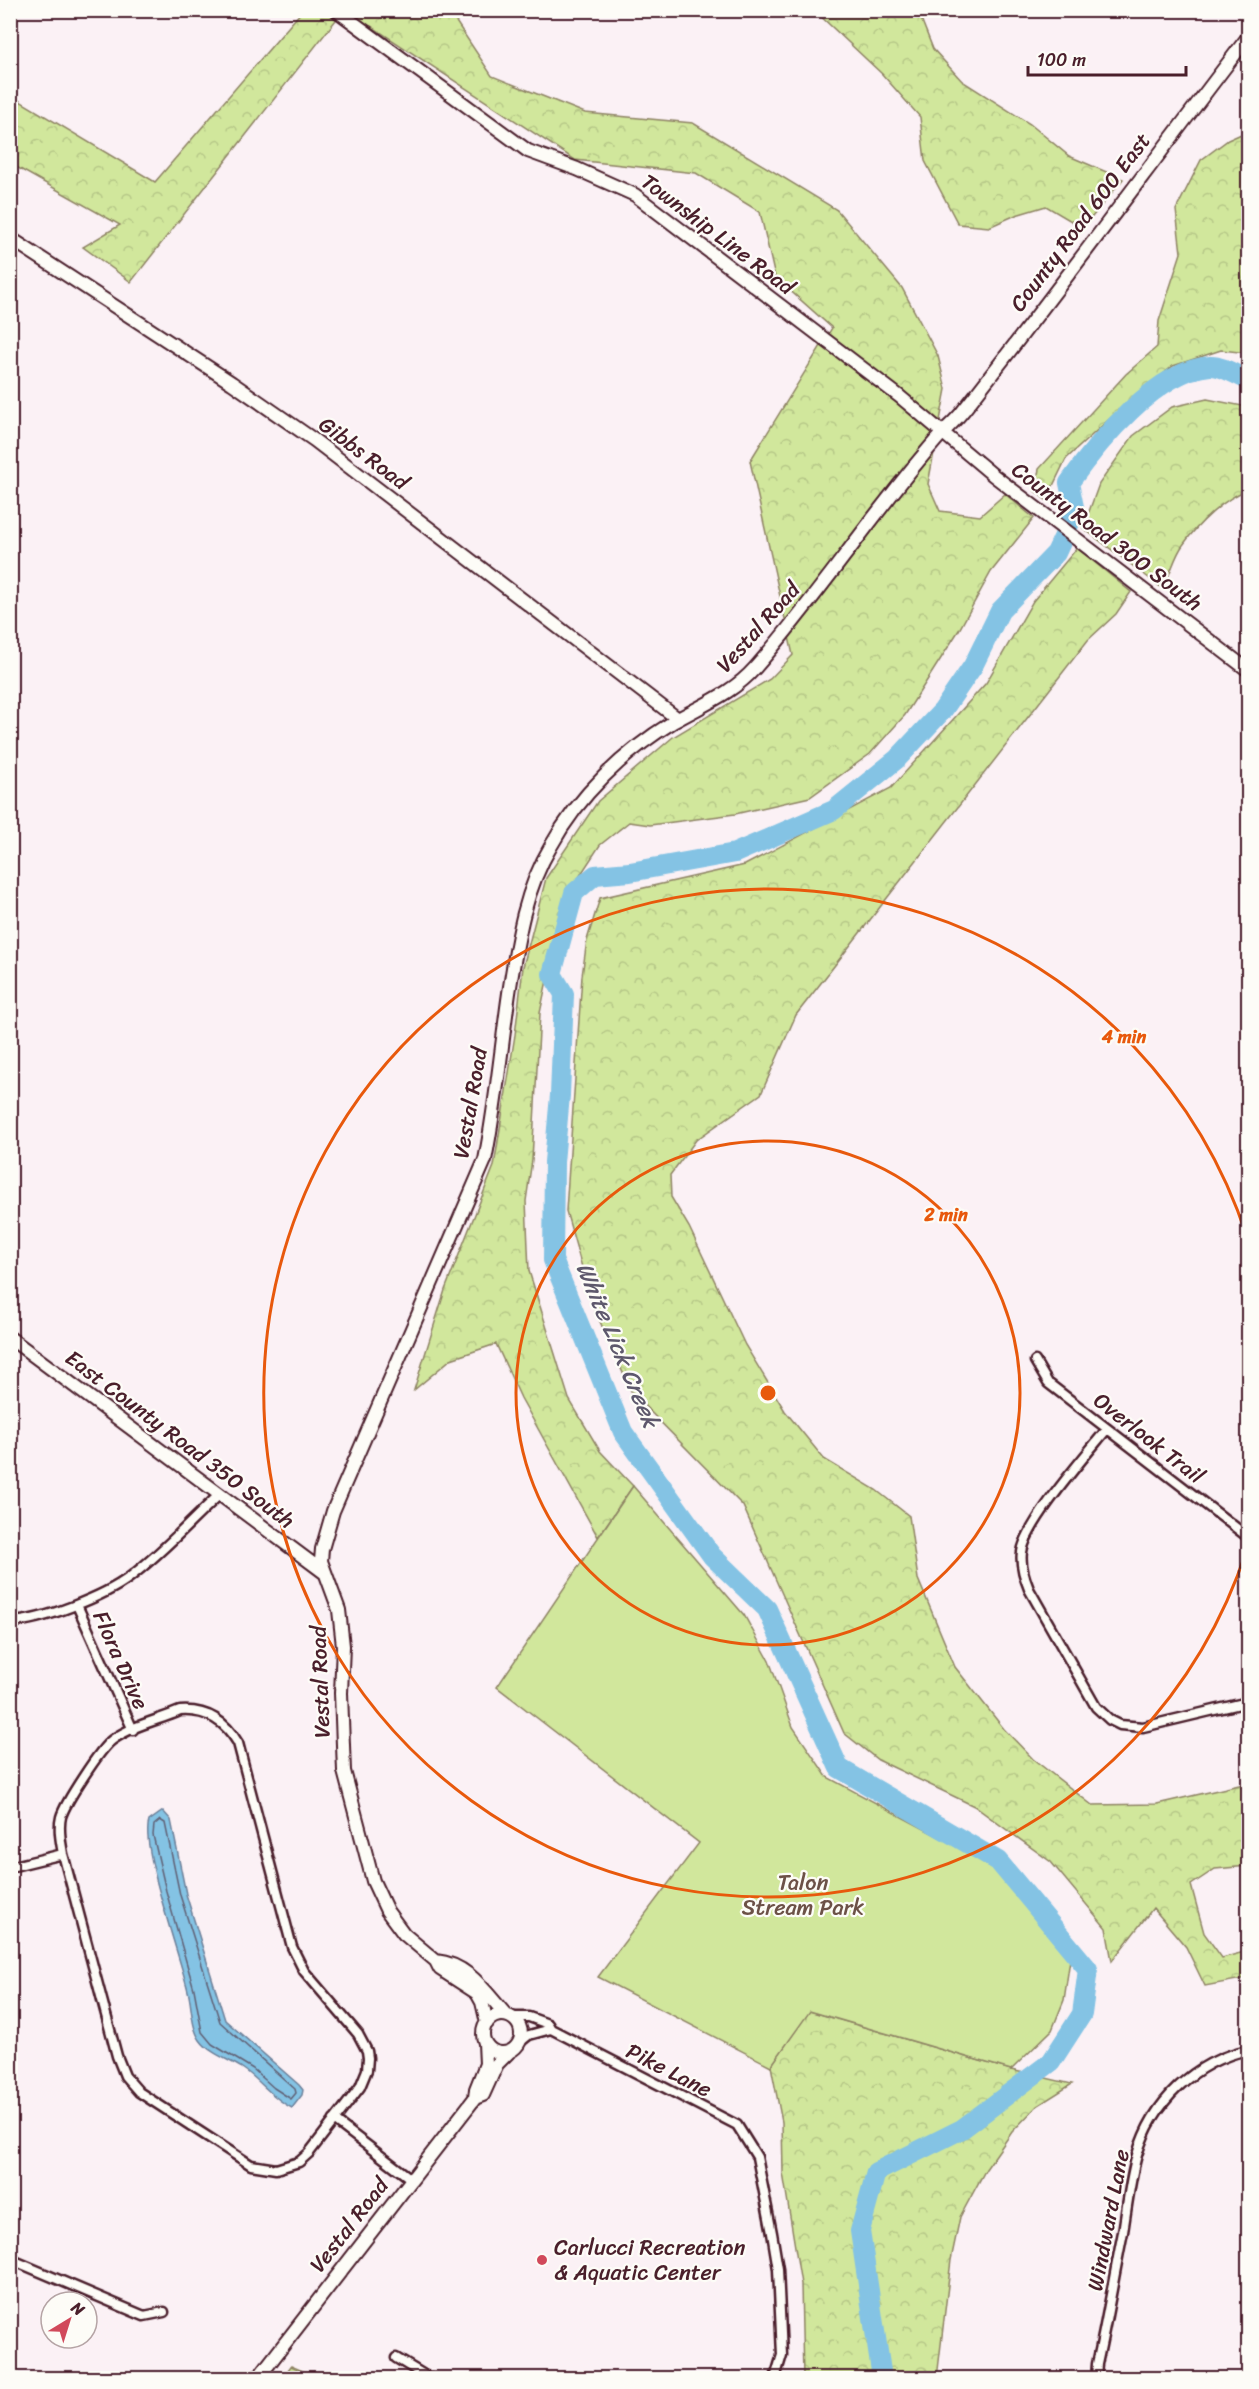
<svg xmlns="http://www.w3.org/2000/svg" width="1259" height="2389" font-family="Sriracha,sans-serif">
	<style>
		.forest { fill: url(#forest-crowns); stroke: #8e8364; stroke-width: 1.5 }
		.park { fill: #d1e79c; stroke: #8e8364; stroke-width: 1.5 }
		.water { fill: #84c3e4; stroke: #6d819a; stroke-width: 1.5 }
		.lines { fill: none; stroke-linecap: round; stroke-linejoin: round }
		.shore { stroke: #616175; stroke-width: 1.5 }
		.river { stroke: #84c3e4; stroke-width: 20 }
		.street-casing { stroke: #4a1f2b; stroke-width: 13 }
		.secondary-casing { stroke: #4a1f2b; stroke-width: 16 }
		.street { stroke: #fdfcf7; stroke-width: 8 }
		.secondary { stroke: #fdfcf7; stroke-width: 12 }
		.ring { fill: none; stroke: #e8590c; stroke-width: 3 }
		.poi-dot { fill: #d1495b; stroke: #fdfcf7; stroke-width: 2 }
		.labels { text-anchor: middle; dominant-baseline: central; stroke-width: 4.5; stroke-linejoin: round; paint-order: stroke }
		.street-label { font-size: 22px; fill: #4a1f2b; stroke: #fdfcf7 }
		.park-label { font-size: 22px; fill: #6c5147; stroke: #fdfcf7 }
		.poi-label { font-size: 22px; fill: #4a1f2b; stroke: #fdfcf7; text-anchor: start }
		.water-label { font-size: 24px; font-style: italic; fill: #5e586c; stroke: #fdfcf7 }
		.centre { fill: #e8590c; stroke: #fdfcf7; stroke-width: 3 }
		.ring-label { font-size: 18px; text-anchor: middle; font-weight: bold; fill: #e8590c; stroke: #fdfcf7; stroke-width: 4.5; stroke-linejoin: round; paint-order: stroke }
	</style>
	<defs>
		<pattern id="forest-crowns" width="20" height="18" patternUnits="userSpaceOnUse" patternTransform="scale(1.5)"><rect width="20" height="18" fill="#d1e79c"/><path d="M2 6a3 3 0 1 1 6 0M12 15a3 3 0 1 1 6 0" fill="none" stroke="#b5c687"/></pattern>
	</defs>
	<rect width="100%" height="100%" fill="#fbf1f5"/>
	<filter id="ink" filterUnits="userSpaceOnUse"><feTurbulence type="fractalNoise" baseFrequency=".0167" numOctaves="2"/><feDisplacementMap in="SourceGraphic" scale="12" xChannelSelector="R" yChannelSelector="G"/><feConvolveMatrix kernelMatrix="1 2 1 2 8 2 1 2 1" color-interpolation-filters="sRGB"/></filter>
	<g filter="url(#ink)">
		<path class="forest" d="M302,11H449L492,76L585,113L693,123L837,210L902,288L938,356L946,389L928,484L940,511L980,516L1005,494L1034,518L991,572L959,630L905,715L870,754L810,797L735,814L650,825L629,822L600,845L564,900L540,1013L532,1160L526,1201L529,1271L569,1399L600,1451L633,1486L598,1537L521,1398L496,1344L451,1359L414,1390L445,1290L494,1166L515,1035L523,967L546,878L598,801L673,737L770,679L793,655L750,461L832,328L775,277L760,212L696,173L575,160L371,26H353L339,16L131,282L83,247L120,225L11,164L10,95L155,182Z
			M815,11H918L933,49L962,81L1030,124L1069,156L1123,179L1083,228L1046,206L1016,215L989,227L958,224L925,161L920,117L882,74Z
			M1248,131V353L1221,350L1173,366L1118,411L1066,459L1046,500L1035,491L1039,469L1126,374L1157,347L1159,321L1181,253L1176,210L1201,160L1228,140Z
			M1207,399L1248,407V490C1225,497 1197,525 1183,545C1174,557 1171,575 1162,588L1083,528L1099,484L1133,436L1172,407Z
			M1077,548L1131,592L1116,614L1088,640L796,1015L761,1094L696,1140L670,1175L671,1197L689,1227L745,1345L785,1411L824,1459L876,1490L909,1516L918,1579L955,1667L1004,1729L1033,1759L1092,1805L1157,1804L1248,1783V1866L1215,1869L1191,1885L1204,1933L1222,1958L1248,1951V1978L1205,1986L1186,1947L1153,1908L1112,1961L1106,1928L1051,1862L974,1806L878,1760L844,1733L743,1506L632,1393L593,1306L566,1211L582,976L587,940L600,898L745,865L891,788L986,683L1033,601Z
			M809,2011L1011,2070L1072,2084L1037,2106L1012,2132L986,2169L960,2217L951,2260L937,2378H803L801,2284L783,2173L782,2122L771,2066Z"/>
		<path class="park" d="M633,1486L744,1615L769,1660L793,1727L827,1777L992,1865L1070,1959L1064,2000L1052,2030L1011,2070L810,2011L771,2066L598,1977L699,1843L497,1687Z
			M291,2366L319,2378H282Z"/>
		<path class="water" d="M163,1811L171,1820L186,1894L225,2020L299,2085L303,2090L302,2095L292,2108C273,2099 260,2080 242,2068C228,2059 210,2054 200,2040C191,2027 192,2006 188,1991C181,1959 140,1846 149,1821Z"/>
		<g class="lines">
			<path class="shore" d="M160,1820L165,1823L180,1895L220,2022L295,2089L296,2093L291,2099L274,2088L253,2069L212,2044L202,2032L194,1989L166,1891L153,1835L154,1825Z"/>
			<path class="river" d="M882,2378L860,2231L876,2172L962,2129L1051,2062L1082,2014L1088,1969L998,1861L839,1768L767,1609L712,1556L623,1432L553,1260L554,1162L560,1095L564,994L552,974L574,893L595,875L630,872L735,853L834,810L897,759L943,710L973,666L1000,611L1056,553L1069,525L1074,507L1069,483C1098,442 1157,370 1210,366C1221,365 1238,376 1248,380"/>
			<defs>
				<path id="street" d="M1035,1361L1048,1383L1248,1537
					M1107,1429C1086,1455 1026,1523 1022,1552C1020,1565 1024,1577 1029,1589L1096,1707L1110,1720L1120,1725L1143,1727L1248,1702
					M77,1605L133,1730
					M10,1622C42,1621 105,1596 130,1577C162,1553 190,1522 219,1495
					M180,1711C207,1709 225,1721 238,1743L292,1947L304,1971L358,2034L367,2051L368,2058L367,2070L360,2087L309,2153L299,2162L276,2169L251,2165L139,2092L125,2076L117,2056L63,1854C61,1842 58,1829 61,1817C65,1803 100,1749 112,1740C131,1726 159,1720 180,1711Z
					M10,1867L63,1854
					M512,2017H529L548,2024L551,2029L737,2125L757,2157L772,2233L778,2269L782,2355L775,2378
					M519,2043L529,2035L551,2029
					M334,2120L411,2179
					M10,2259L144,2316L164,2312
					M396,2358L429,2378
					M1096,2378L1097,2364C1107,2320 1114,2276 1123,2232C1127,2207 1130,2180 1137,2155C1152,2102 1195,2061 1248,2050"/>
				<path id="secondary" d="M336,10L528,151L577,169L635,195L899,396L993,475L1248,670
					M10,238L232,383L314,440L678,719
					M10,1338L325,1573
					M436,1961C469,1964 486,1993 506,2015
					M483 2034a19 19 0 1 1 38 0a19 19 0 1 1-38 0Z
					M487,2023L482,2002L477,1993L440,1969L436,1961L404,1934L387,1911L373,1881L344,1771L341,1693L343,1646L339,1610L321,1561L322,1549L333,1511L485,1160C496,1105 501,1049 509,993C517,942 524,891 551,846C579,795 624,752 673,722C702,705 732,694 755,668C800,617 839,562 881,508C901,482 922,456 943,432C950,425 957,419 963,411C1060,288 1153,161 1248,37
					M475,2098L476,2089L486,2064L485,2043
					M258,2378L475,2098L483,2095L497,2064L509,2052"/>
			</defs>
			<use href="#street" class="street-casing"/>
			<use href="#secondary" class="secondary-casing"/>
			<use href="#street" class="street"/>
			<use href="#secondary" class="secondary"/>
		</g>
	</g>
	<g class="ring">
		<circle cx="768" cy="1393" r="252"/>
		<path d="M1247 1549A504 504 0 1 1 1247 1237"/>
	</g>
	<circle class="poi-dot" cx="542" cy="2260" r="6"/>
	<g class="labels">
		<g class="street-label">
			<text transform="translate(1080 222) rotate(-53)">County Road 600 East</text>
			<text transform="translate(718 234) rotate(37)">Township Line Road</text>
			<text transform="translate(364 453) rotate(37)">Gibbs Road</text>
			<text transform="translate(1107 536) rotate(37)">County Road 300 South</text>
			<text transform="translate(758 627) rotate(-48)">Vestal Road</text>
			<text transform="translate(470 1103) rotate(-80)">Vestal Road</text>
			<text transform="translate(1149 1438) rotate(38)">Overlook Trail</text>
			<text transform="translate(180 1439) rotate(37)">East County Road 350 South</text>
			<text transform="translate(121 1660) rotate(66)">Flora Drive</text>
			<text transform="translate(320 1682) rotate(-92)">Vestal Road</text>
			<text transform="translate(669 2070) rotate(27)">Pike Lane</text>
			<text transform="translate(1108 2220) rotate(-79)">Windward Lane</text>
			<text transform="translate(349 2225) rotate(-52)">Vestal Road</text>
		</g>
		<g class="park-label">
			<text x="803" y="1882">Talon<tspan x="803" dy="25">Stream Park</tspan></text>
		</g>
		<g class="poi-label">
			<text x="554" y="2247">Carlucci Recreation<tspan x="554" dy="25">&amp; Aquatic Center</tspan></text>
		</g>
		<g class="water-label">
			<text transform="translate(618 1345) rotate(67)">White Lick Creek</text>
		</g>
	</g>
	<circle cx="768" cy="1393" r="9" class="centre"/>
	<g class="ring-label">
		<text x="1124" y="1043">4 min</text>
		<text x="946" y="1221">2 min</text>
	</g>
	<rect width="1259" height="2389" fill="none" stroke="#fdfcf7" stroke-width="36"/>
	<rect x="18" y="18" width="1223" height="2353" fill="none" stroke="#4a1f2b" stroke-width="2" filter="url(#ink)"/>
	<g transform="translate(69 2320) rotate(38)"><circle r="28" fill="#fdfcf7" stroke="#b5a4a5" stroke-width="1.5"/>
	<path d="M0-4.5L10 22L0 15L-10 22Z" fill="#d1495b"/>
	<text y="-9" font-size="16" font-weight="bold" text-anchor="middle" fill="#4a1f2b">N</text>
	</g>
	<path d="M1028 66v9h158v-9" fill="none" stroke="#4a1f2b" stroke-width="3"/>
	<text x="1037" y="66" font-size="18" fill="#4a1f2b" stroke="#fdfcf7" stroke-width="4.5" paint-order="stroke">100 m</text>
</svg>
